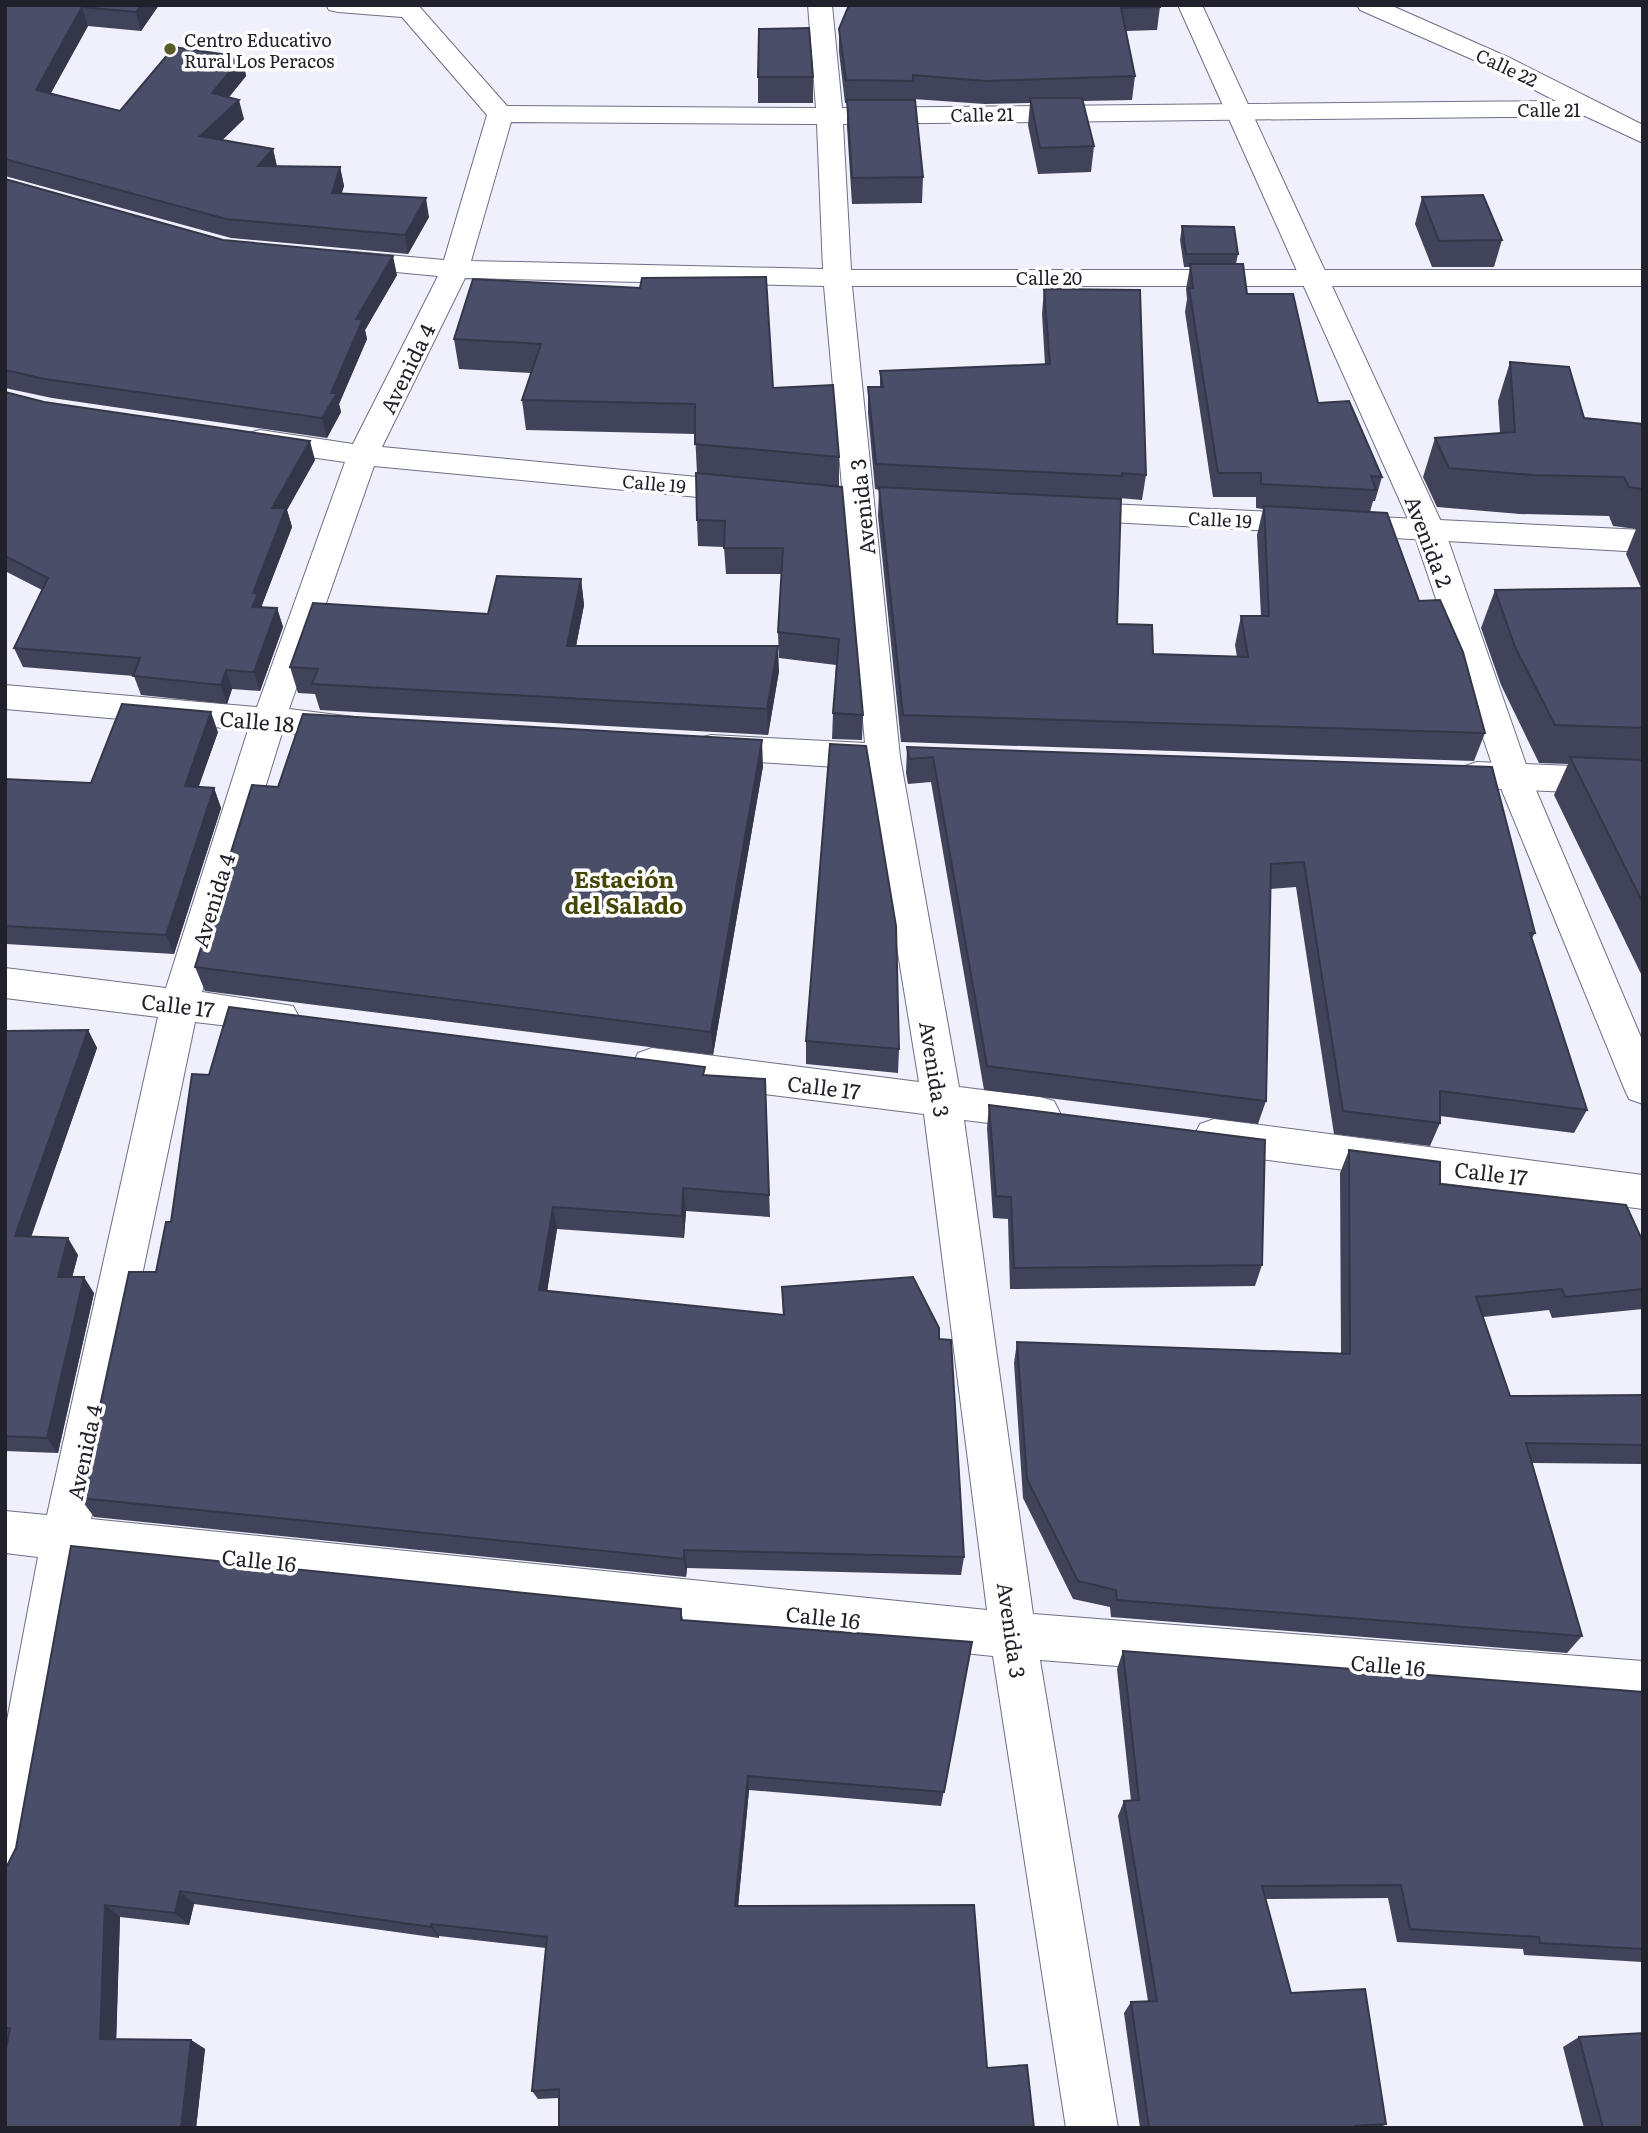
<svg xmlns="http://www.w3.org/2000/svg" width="1648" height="2133" font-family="Literata,serif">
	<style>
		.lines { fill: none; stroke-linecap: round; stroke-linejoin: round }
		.street-casing { stroke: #6d7086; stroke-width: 2 }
		.secondary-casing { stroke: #6d7086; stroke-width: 2 }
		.street { fill: #fff; fill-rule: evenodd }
		.secondary { fill: #fff; fill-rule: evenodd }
		.wall { fill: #404359 }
		.shaded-wall { fill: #343749 }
		.building { fill: #4b4e68; stroke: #343749; stroke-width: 2 }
		.poi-dot { fill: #5a5c29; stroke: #fefefe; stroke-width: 2.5 }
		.labels { text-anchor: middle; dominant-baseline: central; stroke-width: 7; stroke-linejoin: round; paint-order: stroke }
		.far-poi-label { font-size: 18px; fill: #20212a; stroke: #fefefe; text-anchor: start }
		.far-street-label { font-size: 18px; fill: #20212a; stroke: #fefefe }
		.street-label { font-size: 21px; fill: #20212a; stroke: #fefefe }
		.neighbourhood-label { font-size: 23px; font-weight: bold; fill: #454605; stroke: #fefefe }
	</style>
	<rect width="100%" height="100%" fill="#eff0fb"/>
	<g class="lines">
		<defs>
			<path id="street" d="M326,5H418L507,106L816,108L808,5H832L842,108L1556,101L1492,68L1360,10L1357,5H1390L1510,58L1643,125V143L1585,116L843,124L851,270H1643V286H852L900,757L959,1087L1040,1097L1054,1101L1060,1113L1054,1125L1040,1129L964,1120L1033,1614L1643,1661V1707L1040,1660L1118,2128H1066L993,1656L83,1561L30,1861L22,1878L5,1885V1731L38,1557L5,1553V1511L47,1515L158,1017L5,998V968L166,988L248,730L5,709V685L257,707L345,462L260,450L249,447L245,440L249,433L260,430L353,444L438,276L343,267L333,265L329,259L333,253L343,251L444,260L487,115L402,17L338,12L329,10ZM511,122L817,124L823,269L471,261ZM465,278L824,286L865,743L711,735L699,738L694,747L699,756L711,759L868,769L919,1082L652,1048L638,1053L633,1064L638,1075L652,1080L924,1114L987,1610L91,1519L195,1022L280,1032L293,1028L299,1017L293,1006L202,992L282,733L350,739L362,736L367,727L362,718L289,709L374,466L750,502L761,499L765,492L761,485L750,482L382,447Z
				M1068,502L1643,530V552L1057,519L1052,512L1057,505Z
				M1477,762L1643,769V795L1477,788L1465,784L1460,775L1465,766Z
				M1214,1119L1643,1175V1209L1214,1153L1200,1148L1194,1136L1200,1124Z"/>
			<path id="secondary" d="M1178,5H1202L1444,528L1530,776L1643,1042V1104L1629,1099L1624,1088L1496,776L1412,528Z"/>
		</defs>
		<use href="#street" class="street-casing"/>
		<use href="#secondary" class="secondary-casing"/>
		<use href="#street" class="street"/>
		<use href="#secondary" class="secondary"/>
	</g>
	<path class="wall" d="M5,5H159L141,31L88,26L51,93L120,111L242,57L246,76L229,97L244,119L222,140L273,149L277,166L340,167L344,186L341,194L429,217L408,254L231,238L5,176Z
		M849,5L1160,7L1157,30L1126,31L1135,76L1132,100L1083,101L1094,146L1091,172L1038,174L1028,125L1030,103L985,104L913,99L923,177L922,203L852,204L847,127V103H845L839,52V29Z
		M758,77H813V103H758Z
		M5,179L223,240L397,275L365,330L367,339L339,404L341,412L327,438L52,398L5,388Z
		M1422,197L1502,240L1494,267H1432L1415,224Z
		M1182,226L1238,254L1236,264L1247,294L1318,403L1382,477L1375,501H1373L1370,512L1419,601L1485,733L1474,761L901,742L878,516L879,490L875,489L868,413V387H880V371L1045,365L1042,314L1044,289L1146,475L1142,500L1119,498L1117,624L1153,654L1237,657L1235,645L1241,616H1261L1257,535L1263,509L1256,508V497H1213L1185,312L1187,299L1186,289L1190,267H1184L1180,240Z
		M473,279L773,388L839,457V487L863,715L862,740L832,739L833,713L836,665L779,658L778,632L782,574H726L724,547L698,546L697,520V473L695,434L526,430L522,400L531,373L459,369L454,339Z
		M1510,362L1584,418L1643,424V978L1554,795L1568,764L1539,763L1501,685L1481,628L1495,590L1641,588L1626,554L1636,529L1613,526L1609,516L1520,514L1437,507L1423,477L1435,438L1500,433L1498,401Z
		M5,392L44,402L315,460L287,510L292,527L262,605V607L277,608L283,627L260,691L232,689L227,704L141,695L134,676L23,667L14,648L42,590L5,571Z
		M581,579L584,605L576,646L779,671L768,735L320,710L315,694L298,693L290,667L488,614Z
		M218,732L198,787L214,788L221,808L174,954L6,944L5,947V779L91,783Z
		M907,747L1492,767L1535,933L1532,938L1587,1110L1574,1133L1440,1116V1123L1430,1146L1334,1134L1296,887L1270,889L1266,1101L1258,1124L984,1090L931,782L908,784L906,773Z
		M763,766L713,1055L205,991L195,967L278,787Z
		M88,1030L97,1048L31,1236L78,1255L72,1277L94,1293L58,1453L5,1451V1031Z
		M806,1041L899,1049L898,1073L806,1064Z
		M209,1075H706L765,1079L770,1217L686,1211L684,1238L557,1229L547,1291L783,1315L782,1287L939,1339L964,1557L961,1575L687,1568L686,1577L94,1517L80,1498L156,1272L171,1222Z
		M989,1105L1262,1265L1255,1286L1010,1289L1008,1219L993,1218L987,1128Z
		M1349,1150L1440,1184L1643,1242V1309L1552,1318L1549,1310L1483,1317L1510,1396L1643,1395V1464L1532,1463L1582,1636L1567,1653L1111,1617L1110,1607L1073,1599L1023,1498L1014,1363L1017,1342L1341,1353L1340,1173Z
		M681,1609L683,1620L972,1642L941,1806L749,1790L738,1906L559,2098L538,2099L532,2091L546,1948L439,1936V1938L194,1904L189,1925L120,1917L116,2039L191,2040L205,2049L196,2128H5L8,2038H5V1867Z
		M1123,1651L1643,1692V1962L1524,1955L1523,1949L1397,1942L1388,1898L1265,1899L1291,1993L1386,2124L1380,2128H1140L1124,2013L1131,2002L1148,2001L1118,1816L1124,1801H1131L1117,1669Z
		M1579,2037L1643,2128H1584L1563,2047Z"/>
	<path class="shaded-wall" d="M141,5H159L141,31L136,12Z
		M82,7L88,26L42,109L36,90Z
		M242,57L246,76L217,112L212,93Z
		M239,100L244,119L206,156L200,136Z
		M273,149L277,168L258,166Z
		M340,167L344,186L336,213L332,193Z
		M426,198L429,217L408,254L405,235Z
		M393,256L397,275L365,330L367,339L339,404L341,412L327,438L322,418L356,319Z
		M310,441L315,460L287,510L292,527L262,605L264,613L252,607L253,593L272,508Z
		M581,579L584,605L571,672L567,646Z
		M277,608L283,627L260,691L254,672Z
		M778,646L779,671L768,735L767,709Z
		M226,670L232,689L227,704L221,685Z
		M211,712L218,732L192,806L185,786Z
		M762,740L763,766L713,1055L711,1032Z
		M214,788L221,808L174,954L166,935Z
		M88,1030L97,1048L26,1252L15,1236Z
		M683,1188L686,1211L684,1238L682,1216Z
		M553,1207L557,1229L544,1311L539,1290Z
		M68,1238L78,1255L68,1293L58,1277Z
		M84,1277L94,1293L58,1453L47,1438Z
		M684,1550L687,1568L686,1577L684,1559Z
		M748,1776L749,1790L737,1918L735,1906Z
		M180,1891L194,1904L189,1925L175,1913Z
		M105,1905L120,1917L116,2049L100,2039Z
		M431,1924L439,1936V1938L431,1927Z
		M191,2040L205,2049L196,2128H181Z"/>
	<path class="building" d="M5,5H141L136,12L82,7L36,90L120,111L174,47L242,57L212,93L239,100L200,136L273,149L258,166L340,167L332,193L426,198L405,235L226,219L5,159Z
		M849,5H1160V7L1121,8L1135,76L986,81L913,75V81L846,80L839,29Z
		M809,28L813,77H758L759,29Z
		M1030,98H1082L1094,146L1040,148Z
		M847,100H915L923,177L852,178Z
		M5,179L223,240L393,256L356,319H363L331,393H337L322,418L45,379L5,370Z
		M1483,195L1502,240L1439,241L1422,197Z
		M1182,226L1234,227L1238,254H1186Z
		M1190,264H1243L1247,294H1293L1318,403L1349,401L1382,477L1371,476L1376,490L1261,484V473H1218L1189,288H1193Z
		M766,277L773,388L833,385L839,457L695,444V404L522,400L541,344L454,339L473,279L640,288L642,278Z
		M1044,289L1140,290L1146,475L1122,473V476L876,464L868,387H883L880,371L1050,364Z
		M1510,362L1569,367L1584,418L1643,424V489L1629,487L1624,477L1533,475L1449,468L1435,438L1515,432Z
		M5,392L44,402L310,441L272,508H286L253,593L258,594L252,607L277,608L254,672L226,670L221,685L133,676L140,658L14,648L48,578L5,556Z
		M696,473L842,487L863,715L833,713L839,639L778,632L783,548H724L725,521L697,520Z
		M879,487L1121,499L1117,624L1152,625L1153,654L1248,657L1241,616H1269L1264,506L1387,513L1419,601L1440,600L1463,652L1485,733L903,715Z
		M497,576L581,579L567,646H778L767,709L312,684L318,669L290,667L313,603L488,614Z
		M1643,588V728L1555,725L1515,647L1495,590Z
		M122,704L211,712L185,786L214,788L166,935L5,926V779L91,783Z
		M303,714L762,740L711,1032L195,967L252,785L278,787Z
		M830,744L866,746L896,926L899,1049L806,1041Z
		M907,747L1492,767L1535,933H1530L1587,1110L1440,1091V1123L1343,1111L1304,862L1271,864L1266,1101L987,1066L933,757L909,759Z
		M1570,757L1643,760V903Z
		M229,1007L705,1067L703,1075L765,1079L769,1195L683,1188L682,1216L553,1207L539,1290L784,1315L782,1287L913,1277L939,1328V1339L951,1340L964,1557L684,1550V1559L80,1498L129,1272H156L166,1222H171L192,1074L209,1075Z
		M88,1030L15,1236L68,1238L58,1277H84L47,1438L5,1436V1031Z
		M989,1105L1265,1140L1262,1265L1014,1268L1011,1197L996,1196Z
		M1349,1150L1440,1162V1184L1626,1205L1643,1242V1289L1565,1297L1562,1289L1476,1297L1510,1396L1643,1395V1445L1526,1443L1582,1636L1117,1600L1116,1590L1078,1581L1027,1479L1017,1342L1350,1354Z
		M71,1546L681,1609V1620L972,1642L944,1792L748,1776L735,1906L974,1905L987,2068L1027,2065L1034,2128H559V2089L532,2091L547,1937L431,1924V1927L180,1891L175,1913L105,1905L100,2039L191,2040L181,2128H5V2054L10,2028H5V1867L7,1866L16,1848Z
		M1123,1651L1643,1692V1949L1540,1943L1539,1937L1410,1929L1401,1885L1262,1886L1291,1993L1365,1989L1386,2124L1355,2126L1356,2128H1149L1131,2002L1157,2001L1124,1801L1139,1800Z
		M1643,2033V2128H1603L1579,2037Z"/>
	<circle class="poi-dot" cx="170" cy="49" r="7"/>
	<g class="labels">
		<g class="far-poi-label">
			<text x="184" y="39">Centro Educativo<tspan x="184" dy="21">Rural Los Peracos</tspan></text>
		</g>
		<g class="far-street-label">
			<text transform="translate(1507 67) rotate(25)">Calle 22</text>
			<text x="1549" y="109">Calle 21</text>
			<text transform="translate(982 114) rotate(-1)">Calle 21</text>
			<text x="1049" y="277">Calle 20</text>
			<text transform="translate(654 483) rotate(5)">Calle 19</text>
			<text transform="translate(1220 519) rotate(3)">Calle 19</text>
		</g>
		<g class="street-label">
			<text transform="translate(406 368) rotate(-64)">Avenida 4</text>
			<text transform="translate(861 507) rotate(-96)">Avenida 3</text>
			<text transform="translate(1430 541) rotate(69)">Avenida 2</text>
			<text transform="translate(257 720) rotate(5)">Calle 18</text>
			<text transform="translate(212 900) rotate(-73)">Avenida 4</text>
			<text transform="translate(178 1004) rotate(7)">Calle 17</text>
			<text transform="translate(936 1069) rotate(81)">Avenida 3</text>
			<text transform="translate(824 1086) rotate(7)">Calle 17</text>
			<text transform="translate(1491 1172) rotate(7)">Calle 17</text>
			<text transform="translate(83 1452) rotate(-78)">Avenida 4</text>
			<text transform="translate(259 1559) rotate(6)">Calle 16</text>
			<text transform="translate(823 1616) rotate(6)">Calle 16</text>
			<text transform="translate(1013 1630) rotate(82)">Avenida 3</text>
			<text transform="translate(1388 1664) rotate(5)">Calle 16</text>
		</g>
		<g class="neighbourhood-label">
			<text x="624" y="878">Estación<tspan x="624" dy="26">del Salado</tspan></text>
		</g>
	</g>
	<rect width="1648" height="2133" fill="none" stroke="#20212a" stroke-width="14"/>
</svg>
